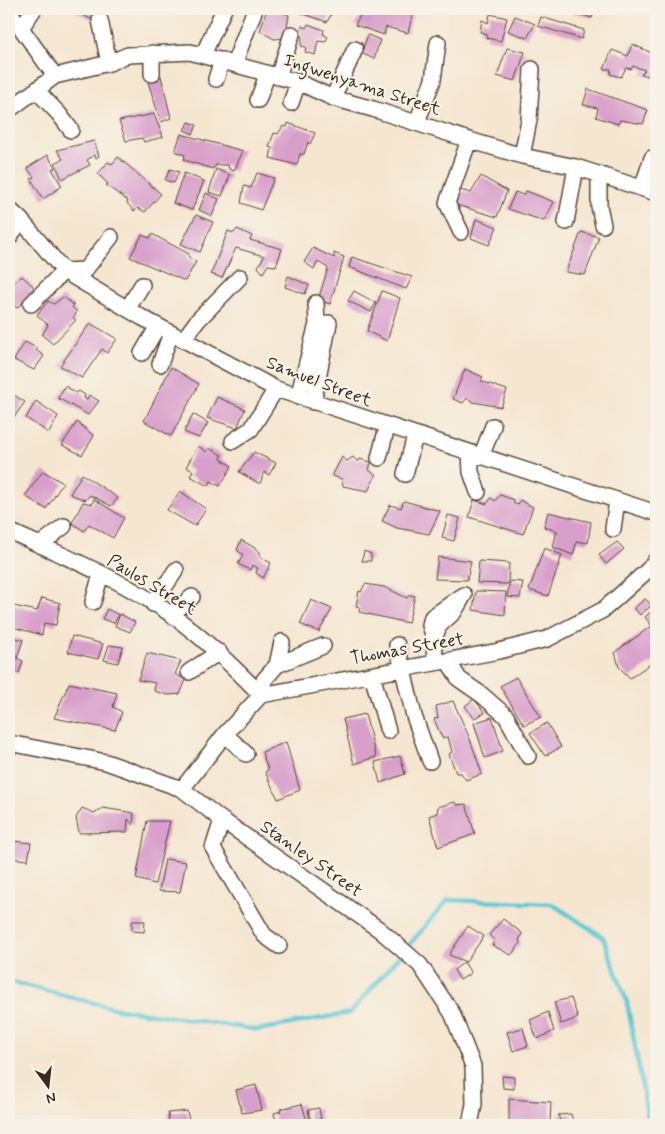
<svg xmlns="http://www.w3.org/2000/svg" width="665" height="1134" font-family="Mynerve,sans-serif">
	<style>
		.lines { fill: none; stroke-linecap: round; stroke-linejoin: round }
		.stream { stroke: #5dc9d5; stroke-width: 4.5 }
		.building { fill: #d89fca }
		.minor-casing { stroke: #574639; stroke-width: 18 }
		.minor { stroke: #fff; stroke-width: 15 }
		.labels { text-anchor: middle; dominant-baseline: central; stroke-width: 4; stroke-linejoin: round; paint-order: stroke }
		.street-label { font-size: 18px; fill: #3b2a1e; stroke: #f7f3e8 }
	</style>
	<rect width="100%" height="100%" fill="#f7f3e8"/>
	<filter id="ink" filterUnits="userSpaceOnUse"><feTurbulence type="fractalNoise" baseFrequency=".02" numOctaves="2"/><feDisplacementMap in="SourceGraphic" scale="10" xChannelSelector="R" yChannelSelector="G"/><feConvolveMatrix kernelMatrix="1 2 1 2 8 2 1 2 1" color-interpolation-filters="sRGB"/></filter>
	<filter id="wash" filterUnits="userSpaceOnUse"><feTurbulence type="fractalNoise" baseFrequency=".0096" numOctaves="4" result="noise"/><feDisplacementMap in="SourceGraphic" scale="20" xChannelSelector="R" yChannelSelector="G"/><feGaussianBlur stdDeviation="1.12" result="paint"/><feColorMatrix in="noise" values="0 0 0 0 0 0 0 0 0 0 0 0 0 0 0 0 0 1.4 0 .05"/><feComposite in="paint" operator="in"/></filter>
	<g filter="url(#wash)">
		<rect width="100%" height="100%" fill="#f5e6d0"/>
		<g class="lines">
			<path class="stream" d="M9,981L113,1008L258,1030L350,1013L448,900L552,904L603,937L627,1002L649,1125"/>
		</g>
		<g id="blocks">
			<path class="building" d="M76,9H120L118,14L102,10L95,21L74,11Z
				M267,9H274L289,15L285,38L274,39L260,31Z
				M303,9H329L327,11L332,13L327,22L301,13Z
				M364,9H402L413,12L408,33L386,27L384,35L355,25Z
				M562,9H595L592,18Z
				M490,14L507,18L501,41L486,38L487,34L480,32L482,20L488,23Z
				M515,16L535,24L527,38L508,31Z
				M541,17L584,30L582,39L538,26Z
				M308,24L324,30L323,34L328,37L325,42L318,41L315,55L305,52L306,47L301,46L302,37L300,35L302,26L306,28Z
				M368,35L380,40L374,59L361,53Z
				M632,44L656,55V78L641,74L645,70L633,66L631,69L626,68L621,77L610,74L611,69H604L612,50L628,56Z
				M507,48L525,52L515,81L497,76Z
				M161,76L171,118L161,122L147,79Z
				M588,89L648,110L643,124L620,120L618,124L596,117L598,108L583,105Z
				M154,114L163,137L144,142L142,138L126,141L119,121Z
				M189,122L197,125L193,134L184,130Z
				M288,123L315,133L310,144L308,142L304,154H300L297,165L270,158L272,148L269,147L274,133L278,134L283,126L287,127Z
				M181,134L243,151L234,171L229,169L228,165H216L213,169L184,160L185,155L175,151Z
				M94,141L99,156L96,158L94,155L87,160L90,165L62,179L55,163L63,159L57,150Z
				M48,155L55,168L52,169L62,186L43,199L31,179L34,177L27,168Z
				M118,157L161,194L145,212L138,208L134,211L127,203L128,201L106,185L108,184L98,174L108,162L112,164Z
				M170,169L179,172L174,183L165,180Z
				M216,169L230,175L222,196L209,192Z
				M184,173L204,181L192,210L173,203Z
				M257,173L274,178L261,210L241,203L244,186L251,188Z
				M481,176L507,191L497,217L453,204L457,189L471,193Z
				M526,191L554,202L544,221L508,209L515,192L523,195Z
				M206,193L219,199L212,216L199,210Z
				M196,215L213,222L200,252L181,244Z
				M476,219L497,227L489,245L471,238Z
				M237,229L252,236L250,240L282,249L276,266L268,265L263,273L258,267L264,256L236,248L222,278L211,274L228,231L234,233Z
				M581,232L599,237L585,275L566,272Z
				M152,234L189,254V258L196,262L185,281L130,257L142,235L150,238Z
				M313,248L334,258V253L344,257L330,304L318,300L328,268L318,262L314,269L304,262Z
				M352,257L412,277L406,289L349,267Z
				M22,276L34,287L29,292L31,295L17,308L12,304L9,306V286Z
				M288,276L309,285L305,294L285,287Z
				M354,291L376,303L371,312L348,301Z
				M382,291L400,298L387,341L367,331Z
				M63,297L74,305L72,307L77,312L73,318L76,320L53,344L42,335L48,325L37,315L48,301L54,304Z
				M90,323L117,339L107,353L102,349L82,378L60,366Z
				M25,342L37,348L36,350L44,356L34,370L14,360Z
				M171,367L199,384L171,436L144,421Z
				M465,369L483,377L481,381L507,390L501,407L473,402L467,398L463,403L453,399Z
				M65,386L76,393L79,391L85,395L84,398L87,400L89,395L99,401L88,415L58,398Z
				M9,392L25,402L9,424Z
				M217,397L245,409L237,428L207,418Z
				M36,401L58,416L49,433L26,418Z
				M193,414L208,423L199,438L184,432Z
				M77,422L94,436L82,455L62,445Z
				M198,446L207,452L209,448L222,455L221,459L232,466L220,486L211,481L208,486L190,476L193,471L186,467Z
				M254,452L276,463L269,475L264,472L260,484L239,472Z
				M342,457L347,461L353,457L358,462L360,459L371,462L369,470L376,475L368,491L343,486L342,479L332,476Z
				M43,471L63,483L46,509L25,496Z
				M82,474L118,498L111,506L90,495L85,500L70,494Z
				M180,491L206,509L195,526L167,510Z
				M500,495L514,500L513,503L518,505L520,500L533,507L523,534L469,517L474,500L487,504L491,498L495,501Z
				M94,499L124,518L113,538L89,524L84,531L72,523L83,502L92,504Z
				M404,501L440,511L429,534L397,528L382,521L390,505L401,508Z
				M548,512L591,522L588,543L577,541L573,555L553,547L557,531L544,527Z
				M448,515L460,518L454,541L442,538Z
				M241,540L255,548L260,552V557L271,563L263,578L256,573L258,568L252,565L250,570L238,564L243,555L237,550Z
				M617,542L624,549L606,564L599,555Z
				M544,548L562,555L548,596L529,590Z
				M364,551L371,554V561H362Z
				M438,557L471,561L467,580L435,579Z
				M479,561L509,563L508,584L477,583Z
				M510,581L523,582L520,598L507,597Z
				M365,584L384,587L407,598L409,595L415,596L408,623L359,612L360,607L356,606L359,591L361,592Z
				M476,591L506,592L505,615L473,610Z
				M42,598L60,603L56,625L44,623L42,635L9,626V605L37,611Z
				M645,599L652,605L640,615L634,608Z
				M311,600L332,609L319,632L300,624Z
				M656,607V621L651,625L645,617Z
				M107,609L119,615L114,623L102,619Z
				M120,614L135,622L130,632L115,626Z
				M656,626V660L630,678L619,667L615,652L650,627Z
				M9,636L23,640L17,658L23,661L19,673L9,670Z
				M72,636L103,644L98,659L68,652Z
				M109,645L123,647L118,663L104,660Z
				M147,653L181,661L175,674L186,680L180,694L168,695L154,691L155,683L138,680Z
				M516,677L541,717L524,725L500,686Z
				M69,683L117,693L113,707L122,712L115,730L54,718Z
				M474,699L485,713L474,718L465,706Z
				M453,701L470,739L482,774L466,780L461,773H456L449,754L452,752L448,737L442,738L434,719L438,718L436,706Z
				M365,714L376,757L354,764L343,719Z
				M492,717L503,751L485,758L474,723Z
				M547,723L561,747L545,756L530,733Z
				M286,742L300,790L278,799L265,772L268,770L262,752Z
				M400,756L405,774L380,783L375,762Z
				M455,802L457,805L466,804L475,834L438,847L429,816L437,813L438,807Z
				M82,808L94,813L103,808L134,813L133,825L128,819L127,832L79,833L76,818Z
				M147,821H170L155,884L136,879Z
				M13,841L31,843L28,860L10,858Z
				M165,859L186,862L180,892L159,891Z
				M503,919L522,933L519,941L521,943L511,955L492,945L495,941L489,935Z
				M132,921H145L144,932L132,931Z
				M468,926L484,936L466,962L449,955Z
				M464,962L471,973L460,980L454,970Z
				M571,998L578,1018L561,1024L554,1002Z
				M548,1012L554,1031L537,1039L530,1020Z
				M523,1028L528,1046L513,1051L507,1032Z
				M502,1076L514,1077V1089L503,1088Z
				M256,1085L262,1110L242,1113L236,1090Z
				M509,1099L551,1102L550,1122H542V1125H518L517,1122H509Z
				M302,1104L308,1125H277L274,1113L281,1111L280,1109Z
				M319,1108L321,1119L310,1121L308,1110Z
				M187,1111L190,1125H169L168,1113Z
				M571,1114L573,1121L561,1123L558,1115Z"/>
		</g>
	</g>
	<g filter="url(#ink)">
		<use href="#blocks" fill-opacity="0" stroke="#574639" stroke-width="1"/>
		<g class="lines">
			<defs>
				<path id="minor" d="M9,11L55,76
					M100,20L109,63
					M21,28L34,9
					M152,53V74
					M203,55L224,9
					M234,64L255,9
					M278,77L292,34
					M216,79L222,60
					M37,91L59,114L71,130
					M333,98L355,49
					M258,100L267,75
					M291,103L298,82
					M9,110L55,76L109,63L128,55L190,52L298,82L333,98L373,109L469,140L522,156L576,167L656,193
					M417,122L433,80L438,43
					M522,156L529,120L532,69
					M599,174V206L603,225
					M642,188L652,158
					M9,209L21,220L64,271L141,317L276,389L656,513
					M566,222L576,167
					M461,232L447,203L469,140
					M9,238L21,220
					M31,304L64,271L85,270L111,237
					M128,308L142,285
					M183,340L198,320L240,277
					M142,353L158,326
					M160,364L171,333
					M298,397L317,324L316,303
					M313,402L329,323
					M233,441L251,429L276,389
					M470,453L471,472L478,492
					M481,457L493,426
					M379,458L387,427
					M405,474L415,436
					M613,529L617,500
					M9,531C64,556 123,580 172,615C205,639 233,666 261,695
					M40,545L64,526
					M93,602L101,574
					M153,604L176,570
					M171,615L192,597
					M434,638L430,625L432,617L461,597
					M397,645L414,716L430,761
					M448,661L459,679L482,695L506,716L528,756
					M435,663L434,639L439,626L454,612L464,595
					M277,665L323,646
					M189,672L219,652
					M372,675L388,731
					M261,695L264,680L277,665L282,642
					M225,734L246,754
					M9,743L106,762L182,789L222,820L380,930L420,965L452,1013L473,1066L474,1104L470,1125
					M182,789L225,734L261,695L499,651L547,639L603,610L648,570L656,560
					M222,820L213,848L264,935L279,946"/>
			</defs>
			<use href="#minor" class="minor-casing"/>
			<use href="#minor" class="minor"/>
		</g>
	</g>
	<g class="labels">
		<g class="street-label">
			<text transform="translate(362 85) rotate(18)">Ingwenyama Street</text>
			<text transform="translate(319 382) rotate(21)">Samuel Street</text>
			<text transform="translate(152 585) rotate(31)">Paulos Street</text>
			<text transform="translate(407 649) rotate(-10)">Thomas Street</text>
			<text transform="translate(311 859) rotate(35)">Stanley Street</text>
		</g>
	</g>
	<rect width="665" height="1134" fill="none" stroke="#f7f3e8" stroke-width="30"/>
	<g transform="translate(48 1086) rotate(165)" stroke="#f7f3e8" stroke-width="4" paint-order="stroke">
	<path d="M0-4L9 19L0 12L-9 19Z" fill="#3b2a1e"/>
	<text y="-8" font-size="14" font-weight="bold" text-anchor="middle" fill="#3b2a1e">N</text>
	</g>
</svg>
